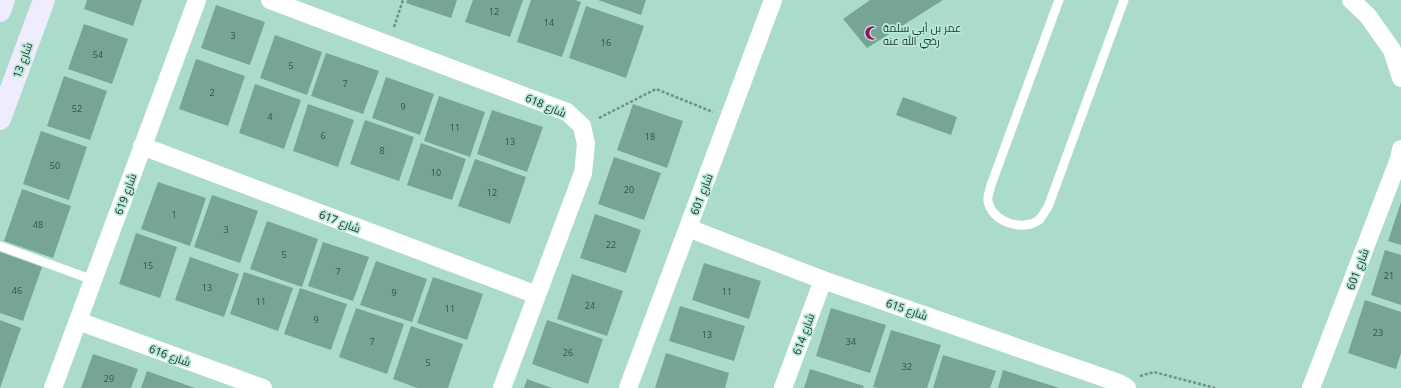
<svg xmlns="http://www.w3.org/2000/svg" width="1401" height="388" font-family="'Noto Sans',Cairo,sans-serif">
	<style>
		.building { fill: #76a596 }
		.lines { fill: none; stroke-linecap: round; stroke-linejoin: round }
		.path { stroke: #6e9285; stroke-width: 2.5; stroke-dasharray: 3 2; stroke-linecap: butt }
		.lane { stroke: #fff; stroke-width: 9 }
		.street { stroke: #fff; stroke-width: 18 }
		.secondary { stroke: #efecfe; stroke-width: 22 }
		.labels { text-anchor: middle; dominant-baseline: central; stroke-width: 3.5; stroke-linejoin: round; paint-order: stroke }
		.number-label { font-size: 9px; fill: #3b564c }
		.poi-label { font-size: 11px; fill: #273b34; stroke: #b8e9d8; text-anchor: start }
		.street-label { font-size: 11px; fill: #273b34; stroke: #b8e9d8 }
	</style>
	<rect width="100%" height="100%" fill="#abdccb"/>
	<path class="building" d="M87,0H142L133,26L84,9Z
		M407,0H457L451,18L406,3Z
		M473,0H523L510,37L465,22Z
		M531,0H575L581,2L562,57L517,42Z
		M598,0H646L641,15Z
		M870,0H943L867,48L843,19Z
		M216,5L265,22L250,65L201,48Z
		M586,6L644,26L626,78L569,58Z
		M84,24L128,39L112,84L68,69Z
		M275,35L322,52L307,95L260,78Z
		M326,53L379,71L363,114L311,96Z
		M196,59L245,76L228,126L179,109Z
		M64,76L107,91L90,140L47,126Z
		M386,77L434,94L420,135L372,118Z
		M255,84L301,100L284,149L239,133Z
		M439,96L485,112L470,157L424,141Z
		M903,97L957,117L951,135L896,115Z
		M308,104L354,120L338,167L293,151Z
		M633,104L683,121L667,168L617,150Z
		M492,110L543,127L527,172L477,154Z
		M365,120L414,137L399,181L350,164Z
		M41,131L87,147L69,200L23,184Z
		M421,143L466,159L452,200L407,185Z
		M614,157L661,173L644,220L598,204Z
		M475,159L526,177L510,224L458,206Z
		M158,182L206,198L190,246L141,229Z
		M22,189L71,206L53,258L4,241Z
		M212,195L258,211L240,263L194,247Z
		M1401,202V245L1388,241Z
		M595,214L641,230L626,273L580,258Z
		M267,221L318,239L302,287L250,269Z
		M136,233L177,247L160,298L119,284Z
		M323,242L369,257L353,301L308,286Z
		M1385,250L1401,255V305L1371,295Z
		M0,252L42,267L23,321L0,313Z
		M190,257L239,274L224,317L175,300Z
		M376,261L427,279L412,322L360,305Z
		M704,263L761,281L749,319L692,300Z
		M244,272L293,288L278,331L230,314Z
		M572,274L623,291L607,336L557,319Z
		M433,277L483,294L467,340L417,323Z
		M300,288L347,304L331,350L284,334Z
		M1365,300L1401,312V353L1396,369L1348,353Z
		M680,306L745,326L734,361L669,341Z
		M356,308L404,324L387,374L339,357Z
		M831,308L886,325L870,373L816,356Z
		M0,320L21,328L0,388Z
		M547,320L603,339L588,384L532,364Z
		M411,326L463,344L448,388H417L393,379Z
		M891,330L941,345L927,388H878L873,387Z
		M666,353L729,373L725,388H655Z
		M93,354L138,369L131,388H81Z
		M943,355L996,371L990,388H933Z
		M810,369L864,386L863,388H804Z
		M1003,370L1059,388H998Z
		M147,371L195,388H141Z
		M527,379L552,388H524Z"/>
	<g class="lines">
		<path class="path" d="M394,27L403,0
			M599,118L656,89L713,112
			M1140,376L1154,372L1215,388"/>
		<path class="lane" d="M1059,0L991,185C990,190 987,196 988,201C992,222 1022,232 1039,220C1042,217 1045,211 1048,207L1124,0
			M0,246L93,280"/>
		<path class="street" d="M270,0L567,112L582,126L586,144L583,173L502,388
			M1351,0L1368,16L1392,50L1401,78
			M142,146L537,295
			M688,228L823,280L1119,383L1127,388
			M78,321L263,388
			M53,388L197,0
			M628,388L773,0
			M783,388L823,280
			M1311,388L1399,159L1401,149"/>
		<path class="secondary" d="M0,11L4,0
			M0,119L44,0"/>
	</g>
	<defs>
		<symbol id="mosque-bare" viewBox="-9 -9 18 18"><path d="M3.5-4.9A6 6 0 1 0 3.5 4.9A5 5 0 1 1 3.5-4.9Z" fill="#9a0e60" stroke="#b8e9d8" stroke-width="2.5" paint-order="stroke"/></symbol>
	</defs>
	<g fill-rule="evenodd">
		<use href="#mosque-bare" x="862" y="23" width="20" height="20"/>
	</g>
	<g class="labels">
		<g class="number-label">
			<text x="494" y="11">12</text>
			<text x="549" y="22">14</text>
			<text x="233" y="35">3</text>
			<text x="606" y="42">16</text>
			<text x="98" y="54">54</text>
			<text x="291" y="65">5</text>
			<text x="345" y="83">7</text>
			<text x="212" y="92">2</text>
			<text x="403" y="106">9</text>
			<text x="77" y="108">52</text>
			<text x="270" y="116">4</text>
			<text x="455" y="127">11</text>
			<text x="323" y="135">6</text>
			<text x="650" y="136">18</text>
			<text x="510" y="141">13</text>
			<text x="382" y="150">8</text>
			<text x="55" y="165">50</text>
			<text x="436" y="172">10</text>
			<text x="629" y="189">20</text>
			<text x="492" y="192">12</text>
			<text x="174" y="214">1</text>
			<text x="38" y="224">48</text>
			<text x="226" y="229">3</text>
			<text x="611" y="244">22</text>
			<text x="284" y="254">5</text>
			<text x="148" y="265">15</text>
			<text x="338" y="271">7</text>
			<text x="1389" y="275">21</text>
			<text x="207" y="287">13</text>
			<text x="17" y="290">46</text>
			<text x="727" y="291">11</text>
			<text x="394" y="292">9</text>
			<text x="261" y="301">11</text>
			<text x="590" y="305">24</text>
			<text x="450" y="308">11</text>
			<text x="316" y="319">9</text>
			<text x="1378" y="332">23</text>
			<text x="707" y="334">13</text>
			<text x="372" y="341">7</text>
			<text x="851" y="341">34</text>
			<text x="568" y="352">26</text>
			<text x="428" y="362">5</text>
			<text x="907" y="366">32</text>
			<text x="109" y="378">29</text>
		</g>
		<g class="poi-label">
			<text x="883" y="27">عمر بن أبي سلمة<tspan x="883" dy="13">رضي الله عنه</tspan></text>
		</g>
		<g class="street-label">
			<text transform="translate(22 60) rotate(-70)">شارع 13</text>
			<text transform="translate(546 105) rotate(23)">شارع 618</text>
			<text transform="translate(125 194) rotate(-70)">شارع 619</text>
			<text transform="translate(701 194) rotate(-69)">شارع 601</text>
			<text transform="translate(340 221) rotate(21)">شارع 617</text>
			<text transform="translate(1357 269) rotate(-69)">شارع 601</text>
			<text transform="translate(907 309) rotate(19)">شارع 615</text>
			<text transform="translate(803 334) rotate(-70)">شارع 614</text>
			<text transform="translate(170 355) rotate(20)">شارع 616</text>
		</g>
	</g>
</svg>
